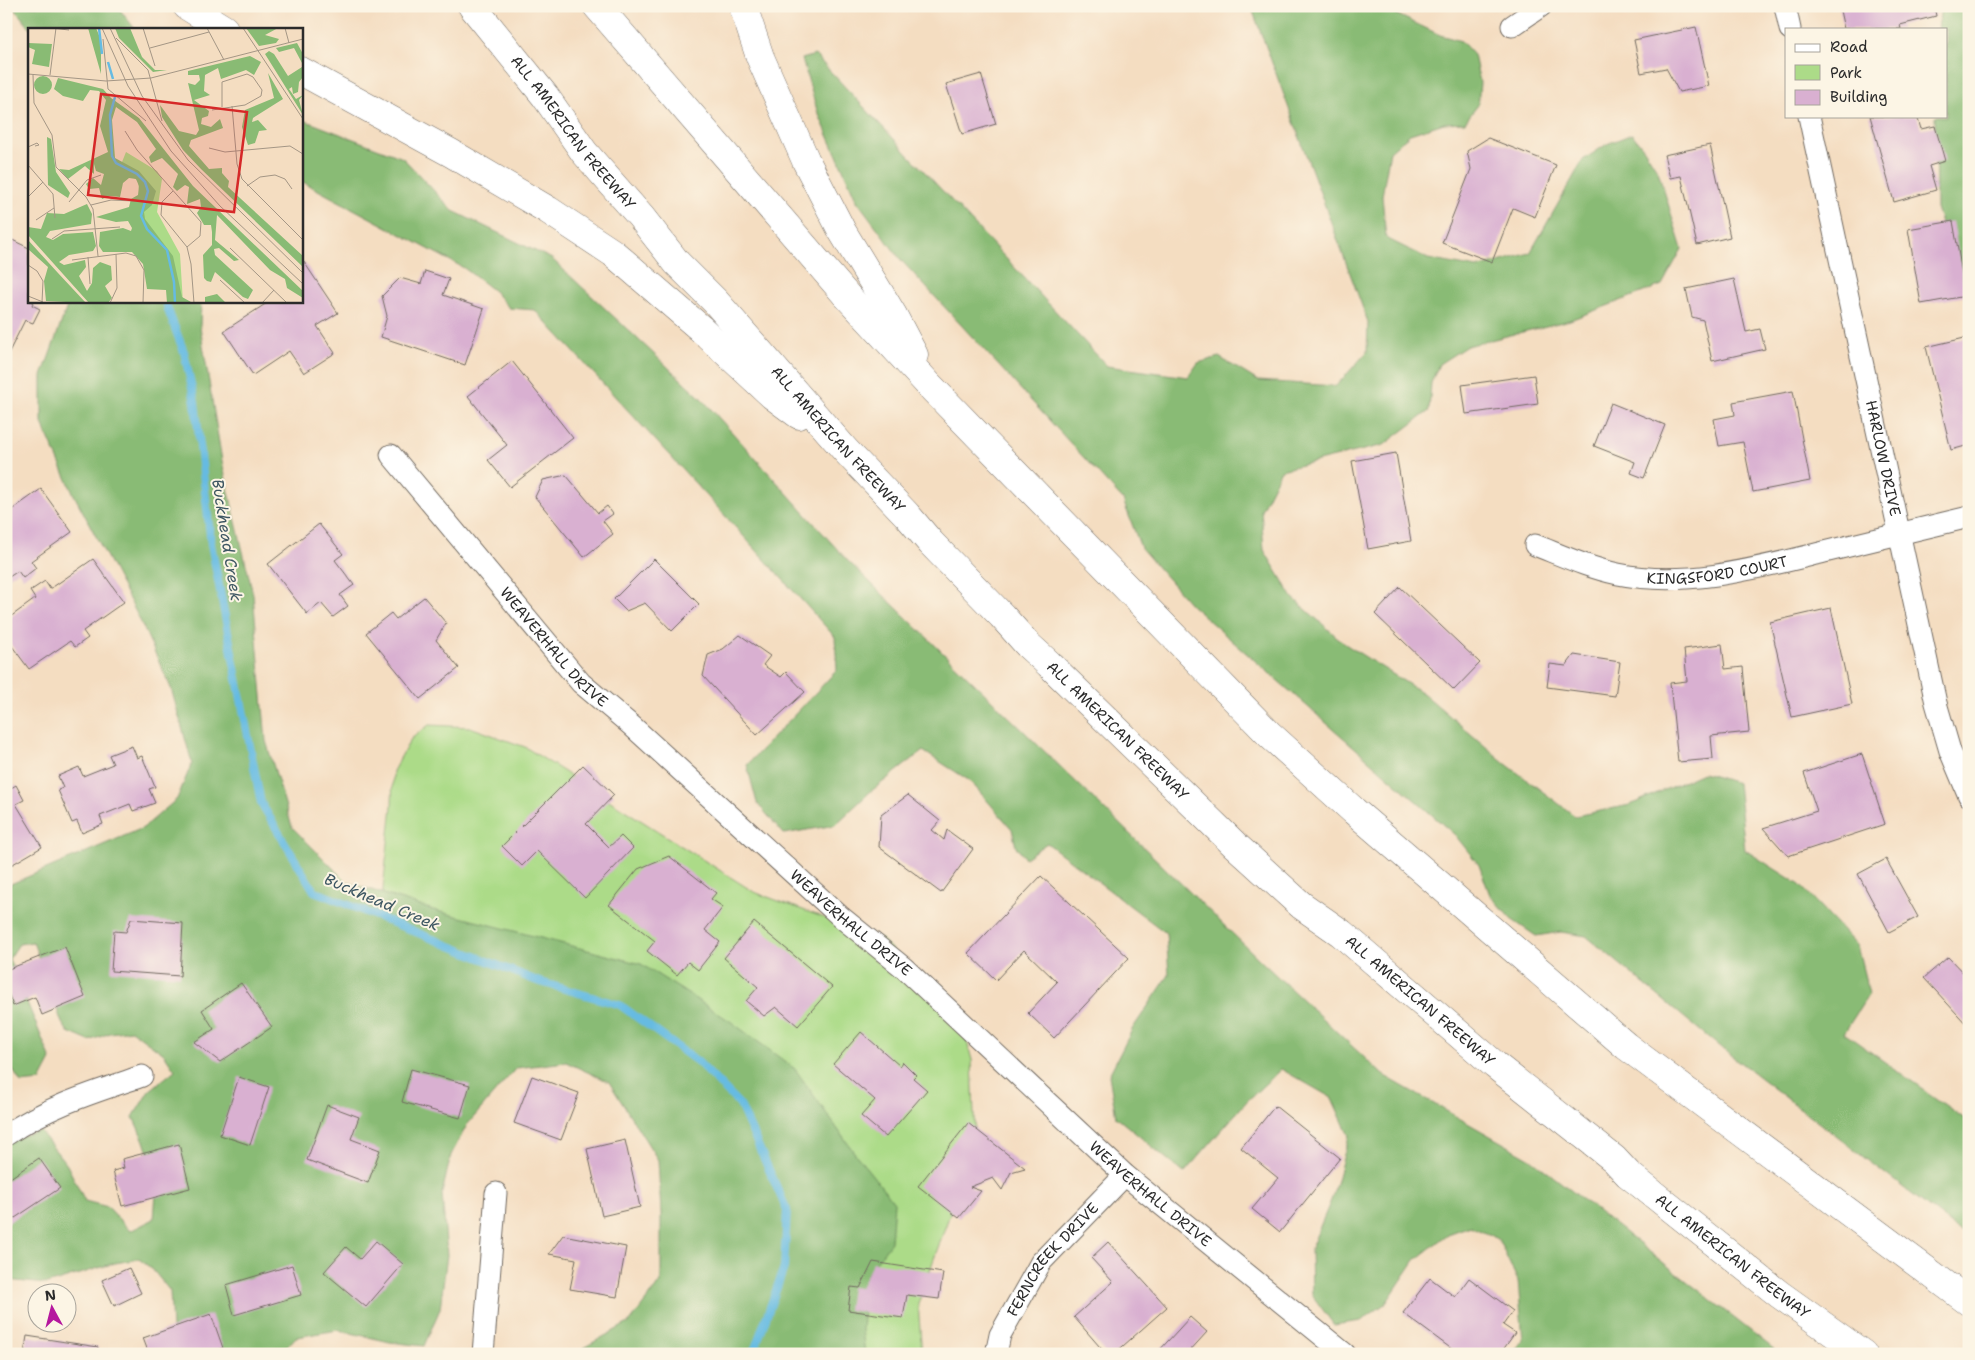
<svg xmlns="http://www.w3.org/2000/svg" width="1975" height="1360" font-family="'Shantell Sans',sans-serif">
	<style>
		.green { fill: #acdb88; stroke: #6c835a }
		.forest { fill: #89bb74; stroke: #5a7350 }
		.lines { fill: none; stroke-linecap: round; stroke-linejoin: round }
		.stream { stroke: #66bbe2; stroke-width: 8 }
		.building { fill: #d9b0d1 }
		.street-casing { stroke: #716960; stroke-width: 23 }
		.highway-casing { stroke: #716960; stroke-width: 29 }
		.street { stroke: #fff; stroke-width: 21 }
		.highway { stroke: #fff; stroke-width: 28 }
		.labels { text-anchor: middle; dominant-baseline: central; stroke-width: 4; stroke-linejoin: round; paint-order: stroke }
		.street-label { font-size: 15px; fill: #2b2b2b; stroke: #fcf5e5 }
		.water-label { font-size: 16px; font-style: italic; fill: #3d5662; stroke: #fcf5e5 }
		.inset-river { fill: none; stroke: #66bbe2; stroke-width: 2.5 }
		.inset-road { fill: none; stroke: #a49685; stroke-width: 1 }
		.view { fill: #d62828; fill-opacity: 0.15; stroke: #d62828; stroke-width: 2.5 }
		.inset-edge { fill: none; stroke: #2b2b2b; stroke-width: 2.5 }
	</style>
	<rect width="100%" height="100%" fill="#fcf5e5"/>
	<filter id="ink" filterUnits="userSpaceOnUse"><feTurbulence type="fractalNoise" baseFrequency=".02" numOctaves="2"/><feDisplacementMap in="SourceGraphic" scale="10" xChannelSelector="R" yChannelSelector="G"/><feConvolveMatrix kernelMatrix="1 2 1 2 8 2 1 2 1" color-interpolation-filters="sRGB"/></filter>
	<filter id="wash" filterUnits="userSpaceOnUse"><feTurbulence type="fractalNoise" baseFrequency=".0096" numOctaves="4" result="noise"/><feDisplacementMap in="SourceGraphic" scale="20" xChannelSelector="R" yChannelSelector="G"/><feGaussianBlur stdDeviation="1.12" result="paint"/><feColorMatrix in="noise" values="0 0 0 0 0 0 0 0 0 0 0 0 0 0 0 0 0 1.4 0 .05"/><feComposite in="paint" operator="in"/></filter>
	<g filter="url(#wash)">
		<rect width="100%" height="100%" fill="#f4ddc1"/>
		<path class="green" d="M429,725L470,727L525,747L754,892L882,939L963,1027L972,1060L975,1143L918,1304L922,1354H677L700,1286L640,1092L377,945L392,806L393,771L411,739Z"/>
		<path class="forest" d="M12,6H117L135,29H31Z
			M1251,6H1379L1440,35L1461,41L1474,55L1480,83L1478,105L1465,122L1444,123L1410,134L1390,151L1382,196L1386,238L1428,259L1477,268L1530,253L1583,160L1607,144L1632,134L1644,149L1658,171L1682,249L1662,285L1570,320L1467,346L1439,364L1431,383L1429,411L1384,445L1281,470L1261,510L1264,550L1293,598L1345,644L1424,694L1506,764L1575,816L1630,805L1703,773L1738,783L1745,850L1800,885L1857,946L1869,994L1844,1033L1969,1122V1238L1720,1047L1586,936L1561,932L1536,936L1511,919L1490,895L1479,865L1455,835L1191,605L1141,548L1123,500L901,260L857,201L817,110L802,59L815,55L1107,366L1188,377L1198,363L1219,357L1258,381L1336,386L1367,352L1368,322Z
			M1941,6H1969V309L1936,208L1935,116H1946V29H1938Z
			M301,119L403,158L453,211L552,259L701,398L847,560L1263,963L1383,1075L1531,1159L1780,1354H1512L1523,1340L1518,1281L1498,1239L1470,1226L1448,1234L1415,1260L1386,1303L1361,1321L1334,1325L1312,1295L1311,1248L1332,1198L1349,1136L1332,1098L1281,1069L1247,1101L1184,1173L1116,1117L1109,1075L1133,1028L1169,975L1166,933L1047,843L1025,858L1016,847L1012,829L970,781L923,751L870,792L835,825L784,834L757,803L747,765L837,670L835,637L708,497L535,310L509,308L494,291L464,268L301,181Z
			M69,301H201L200,327L223,467L253,594L266,741L292,827L347,882L433,910L641,964L730,1021L795,1069L856,1155L894,1202L891,1242L867,1274L862,1329L865,1354H581L583,1348L630,1322L661,1281V1213L658,1160L609,1082L566,1062L516,1068L467,1125L451,1155L442,1193L447,1255L440,1309L424,1346L390,1342L338,1330L296,1337L280,1354H177L173,1346L170,1291L152,1269L139,1259L115,1263L47,1284L6,1280V1145L14,1138L40,1131L67,1165L85,1201L108,1207L130,1231L154,1219L157,1180L144,1141L133,1117L149,1091L175,1070L164,1054L131,1030L110,1033L89,1041L68,1032L62,1023L33,942L19,944L9,959L51,1060L40,1081L21,1083L6,1059V886L143,828L177,799L192,763L171,688L139,618L72,491L42,423V376Z"/>
		<g class="lines">
			<path class="stream" d="M166,301L168,310L184,352L195,402L211,544L261,803L314,891L537,981L620,1005L698,1062L740,1105L787,1210L784,1268L753,1354"/>
		</g>
		<g id="blocks">
			<path class="building" d="M1839,6H1934L1936,16L1900,25L1901,29H1844Z
				M1696,27L1709,86L1679,92L1666,68L1641,73L1634,40Z
				M981,74L996,124L962,134L946,84Z
				M1870,116H1917L1921,129L1935,126L1945,161L1929,166L1936,190L1894,202Z
				M1488,138L1556,165L1535,217L1513,208L1492,262L1442,243L1471,169L1467,151Z
				M1710,145L1730,237L1697,245L1681,176L1670,178L1664,155Z
				M1953,221L1966,296L1921,304L1908,229Z
				M6,237L29,248V301H34L32,305L40,309L33,323L25,320L6,358Z
				M304,262L338,313L317,326L335,353L304,373L289,351L253,375L224,331L270,301H301V264Z
				M425,271L449,279L443,295L484,309L465,365L381,337L387,316L382,296L400,278L421,284Z
				M1734,279L1746,332L1760,329L1765,349L1712,361L1703,320L1692,317L1686,289Z
				M1969,337V445L1951,450L1926,347Z
				M512,361L573,438L510,487L488,460L507,445L468,396Z
				M1534,375L1538,404L1466,414L1462,385Z
				M1793,391L1810,481L1753,492L1743,442L1719,446L1714,419L1735,415L1733,402Z
				M1611,403L1665,425L1644,478L1631,473L1635,462L1594,446Z
				M1396,453L1411,541L1368,549L1352,461Z
				M566,475L598,513L607,506L613,514L603,521L613,534L584,557L535,497L543,480Z
				M41,489L72,532L31,561L36,568L23,578L18,571L6,579V514Z
				M319,524L343,554L335,560L354,585L340,595L348,606L333,617L321,603L307,614L268,564Z
				M93,559L124,602L83,631L88,638L75,647L70,641L29,669L6,638V620L35,599L30,591L45,581L50,589Z
				M654,559L699,604L672,631L645,603L626,611L614,599Z
				M1400,587L1480,663L1454,690L1375,614Z
				M424,597L446,623L436,640L459,668L420,699L366,633L391,613L396,619Z
				M1831,608L1852,704L1792,717L1770,622Z
				M740,635L770,656L763,665L781,677L786,672L805,692L757,735L703,676L708,655L723,649Z
				M1722,644L1725,669L1743,667L1749,732L1711,736L1713,759L1678,762L1670,683L1687,681L1684,649Z
				M1574,655L1620,662L1615,696L1547,687L1550,664L1566,666Z
				M132,746L137,758L142,756L155,787L149,789L155,803L133,811L130,804L100,816L103,824L82,833L77,821L72,823L58,790L63,788L58,776L79,767L83,776L113,764L109,755Z
				M1862,754L1885,824L1788,856L1763,828L1817,811L1804,773Z
				M583,765L614,795L586,824L609,847L621,836L633,848L585,898L537,851L522,866L502,846Z
				M16,785L24,800L16,804L42,847L6,868V786L8,790Z
				M908,795L940,821L932,830L944,840L947,830L973,849L941,893L879,847L881,815Z
				M669,856L716,893L711,899L723,907L705,930L720,942L698,970L688,962L677,975L647,951L655,941L609,905L638,869Z
				M1886,859L1918,917L1889,932L1858,874Z
				M1041,876L1129,958L1054,1038L1028,1013L1057,982L1024,950L996,980L968,953Z
				M131,919L183,923L180,976L111,971L114,931L126,932Z
				M754,922L832,987L798,1026L776,1007L764,1016L746,1001L758,987L724,958Z
				M65,947L85,997L42,1015L35,997L13,1006L6,988V970Z
				M1948,957L1969,979V1027L1924,978Z
				M241,983L272,1027L220,1062L194,1042L214,1029L202,1010Z
				M861,1032L900,1066L903,1062L916,1075L913,1078L927,1090L886,1137L861,1116L875,1100L833,1064Z
				M411,1069L470,1085L460,1118L402,1102Z
				M532,1076L579,1093L561,1140L514,1123Z
				M239,1077L269,1087L250,1145L220,1135Z
				M327,1105L359,1117L351,1139L380,1150L368,1183L307,1160Z
				M1275,1106L1340,1158L1280,1232L1252,1209L1278,1178L1241,1148Z
				M968,1123L1025,1168L1011,1172L1002,1190L993,1178L970,1187L981,1191L959,1218L918,1186Z
				M625,1140L640,1207L602,1216L587,1149Z
				M179,1144L190,1188L122,1206L113,1171L124,1168L122,1159Z
				M39,1158L60,1188L6,1224V1181Z
				M563,1235L626,1247L617,1297L570,1289L576,1259L549,1254Z
				M376,1241L403,1264L366,1307L324,1272L346,1247L360,1259Z
				M1108,1242L1167,1307L1114,1354H1106L1074,1317L1113,1282L1091,1258Z
				M873,1262L943,1273L939,1299L907,1295L903,1318L848,1310L851,1287L860,1288Z
				M292,1265L301,1295L234,1315L226,1285Z
				M129,1268L141,1293L114,1306L102,1280Z
				M1430,1278L1455,1297L1469,1278L1513,1311L1503,1325L1515,1333L1500,1354H1450L1453,1350L1403,1313Z
				M211,1314L223,1348L206,1354H149L143,1338Z
				M1190,1317L1207,1332L1187,1354H1156Z
				M27,1336L98,1347L97,1354H24Z"/>
		</g>
	</g>
	<g filter="url(#ink)">
		<use href="#blocks" fill-opacity="0" stroke="#716960" stroke-width="1"/>
		<g class="lines">
			<defs>
				<g id="street">
					<path d="M1785,6L1790,29"/>
					<path d="M1512,26L1541,6"/>
					<path id="s1" d="M1809,116L1936,703L1950,751L1969,796"/>
					<path id="s2" d="M391,455L581,683L632,726L841,917L904,968L1125,1175L1345,1354"/>
					<path id="s3" d="M1535,545C1563,556 1589,568 1618,574C1686,588 1758,568 1824,552C1872,540 1921,529 1969,517"/>
					<path d="M6,1135C48,1106 95,1092 142,1076"/>
					<path d="M483,1354L496,1193"/>
					<path id="s4" d="M996,1354L1000,1335L1041,1262L1125,1175"/>
				</g>
				<g id="highway">
					<path d="M187,6L224,29"/>
					<path id="s5" d="M472,6L545,96L584,152L641,217L677,263L716,302L846,451L907,515L931,543L1002,616L1028,645L1049,664L1235,845L1301,905L1341,933L1495,1065L1614,1159L1628,1174L1779,1294L1863,1354"/>
					<path d="M597,6L847,296L929,385L1270,735L1354,811L1626,1046L1969,1302"/>
					<path d="M743,6L760,57L806,161L842,231L893,315L914,355"/>
					<path d="M301,71L451,153L548,210L613,253L700,328L772,395L799,415"/>
				</g>
			</defs>
			<use href="#street" class="street-casing"/>
			<use href="#highway" class="highway-casing"/>
			<use href="#street" class="street"/>
			<use href="#highway" class="highway"/>
		</g>
	</g>
	<g class="labels">
		<g class="street-label">
			<text stroke="none"><textPath href="#s5" startOffset="162">ALL AMERICAN FREEWAY</textPath></text>
			<text stroke="none"><textPath href="#s5" startOffset="568">ALL AMERICAN FREEWAY</textPath></text>
			<text stroke="none"><textPath href="#s1" startOffset="350">HARLOW DRIVE</textPath></text>
			<text stroke="none"><textPath href="#s3" startOffset="188">KINGSFORD COURT</textPath></text>
			<text stroke="none"><textPath href="#s2" startOffset="252">WEAVERHALL DRIVE</textPath></text>
			<text stroke="none"><textPath href="#s5" startOffset="972">ALL AMERICAN FREEWAY</textPath></text>
			<text stroke="none"><textPath href="#s2" startOffset="658">WEAVERHALL DRIVE</textPath></text>
			<text stroke="none"><textPath href="#s5" startOffset="1378">ALL AMERICAN FREEWAY</textPath></text>
			<text stroke="none"><textPath href="#s2" startOffset="1062">WEAVERHALL DRIVE</textPath></text>
			<text stroke="none"><textPath href="#s5" startOffset="1782">ALL AMERICAN FREEWAY</textPath></text>
			<text stroke="none"><textPath href="#s4" startOffset="112">FERNCREEK DRIVE</textPath></text>
		</g>
		<g class="water-label">
			<text transform="translate(227 540) rotate(81)">Buckhead Creek</text>
			<text transform="translate(382 902) rotate(23)">Buckhead Creek</text>
		</g>
	</g>
	<g transform="translate(28 28)">
		<rect width="275" height="275" fill="#f4ddc1"/>
		<path d="M98,124L129,143L134,151L129,184L152,226L155,275L139,258L116,205L110,153L92,139Z" fill="#acdb88"/>
		<path d="M60,0H68L73,12V46ZM87,0H102L114,29L127,42H139L125,44L91,10ZM218,0H250L237,7L251,11L248,15L231,18ZM0,15L24,16L21,39L4,36L7,22L0,19ZM269,15L275,26V49L271,54L270,64L265,66L264,59L261,61L268,71L275,67L271,72L275,87L237,26L241,23L246,26L260,48L274,39V35L266,20L251,24L248,20ZM222,28L233,34L226,47L218,42L193,51L190,40L177,47L176,63L182,67L166,72L181,83L180,88L174,90L173,96L183,99L192,91L195,100L163,112L161,118L181,141L194,140V145L201,153L200,159L275,228V239L173,141L155,122L134,89L132,77L151,103L168,107L171,102L160,55L167,57L172,52L171,47H160V43ZM240,45L255,71L225,90L224,94L230,92L239,102L231,103L227,115L220,117L214,99L217,82L246,70ZM6 57a9 9 0 1 1 18 0a9 9 0 1 1-18 0ZM30,50L75,61L83,70L111,90L165,158L275,263V270L259,260L257,251L242,242L189,187L187,212L211,232L206,233L191,220L186,221L187,227L225,262L220,271L215,269L187,244L183,254L179,253L176,250L175,227L184,217V204L183,197H176L169,185L173,179L172,171L159,176L161,159L157,157L149,163L145,159L150,146L134,130L123,135L121,129L128,121L109,94L88,79L84,92L87,130L111,143L128,163L124,177L116,184L117,191L145,228L154,269L163,274L139,275L138,262L119,261L115,236L104,224H75L71,218L72,204L95,200L103,203L104,200L100,193L88,194L68,189L101,179L103,171L110,167L111,158L108,151L101,150L95,155L92,169L82,168L74,171L71,160L61,161L58,156L65,150L73,157L76,146L68,143L66,136V146L57,138L40,151L31,141L41,142L80,124L72,98L78,72L71,63L62,62L55,73L35,68L26,61ZM19,109L23,111L28,144L42,165L40,170L20,157ZM59,176L64,186L63,196L22,203L18,209L25,212L35,206L65,204L68,218L65,223L41,227L31,234L36,237L57,232L58,239L51,248L59,263L64,255L65,240L72,234L83,238L84,252L77,258L84,270L80,275H61L0,207V199L13,201L19,185L36,186ZM0,212L30,245L58,275L18,273L16,253L20,239L0,221ZM189,266L198,275L177,274V269Z" fill="#89bb74"/>
		<path class="inset-river" d="M71,0L74,26M80,34L85,51M87,69L82,87L84,128L88,135L109,146L117,154L120,163L113,188L119,201L139,222L146,254L147,275"/>
		<path class="inset-road" d="M23,0L41,2M74,0L100,58L143,123L192,178L275,256M82,0L114,68L160,132L275,245M115,0L127,38M179,0L196,32M215,0L275,91M257,0L261,15M88,10L120,42L134,93M75,11L80,61L118,93M122,20L181,4M0,46L78,53L123,50L275,11M5,47L6,75L24,107L28,139L58,169L65,181L70,228M22,47L28,0M204,78L209,136L214,151L275,212M184,82L217,77L233,68L234,62L225,49L219,46L194,54V79M97,103L109,122L173,194L172,208L159,219M0,119L9,115L11,117L7,118M181,120L197,124L262,118L275,126M0,137L25,166L27,190M219,158L232,149L247,147L257,151L264,161M145,163L134,174L133,187L159,219L163,236L166,275M0,169L15,154M41,174L59,152L73,147M63,177L83,172L106,173M8,192L26,180M24,211L36,203L92,199M202,220L259,275M60,229L62,256M44,232L98,225L108,228L116,242L115,275M0,237L9,243L15,253L14,274M192,252L217,275M0,268L15,274M82,275L89,260L88,226M234,275L246,262"/>
		<path class="view" d="M73,66L219,84L206,184L60,167Z"/>
		<rect width="275" height="275" class="inset-edge"/>
	</g>
	<rect width="1975" height="1360" fill="none" stroke="#fcf5e5" stroke-width="25"/>
	<rect x="1785" y="28" width="162" height="90" fill="#fcf5e5" stroke="#a8a49b"/>
	<rect x="1795" y="44" width="25" height="8" fill="#ffffff" stroke="#a8a49b"/>
	<text x="1830" y="52" font-size="15" fill="#2b2b2b">Road</text>
	<rect x="1795" y="65" width="25" height="15" fill="#acdb88" stroke="#a8a49b"/>
	<text x="1830" y="78" font-size="15" fill="#2b2b2b">Park</text>
	<rect x="1795" y="90" width="25" height="15" fill="#d9b0d1" stroke="#a8a49b"/>
	<text x="1830" y="102" font-size="15" fill="#2b2b2b">Building</text>
	<g transform="translate(52 1308) rotate(353)"><circle r="24" fill="#fcf5e5" stroke="#a8a49b"/>
	<path d="M0-4L9 19L0 12L-9 19Z" fill="#b5179e"/>
	<text y="-8" font-size="14" font-weight="bold" text-anchor="middle" fill="#2b2b2b">N</text>
	</g>
</svg>
